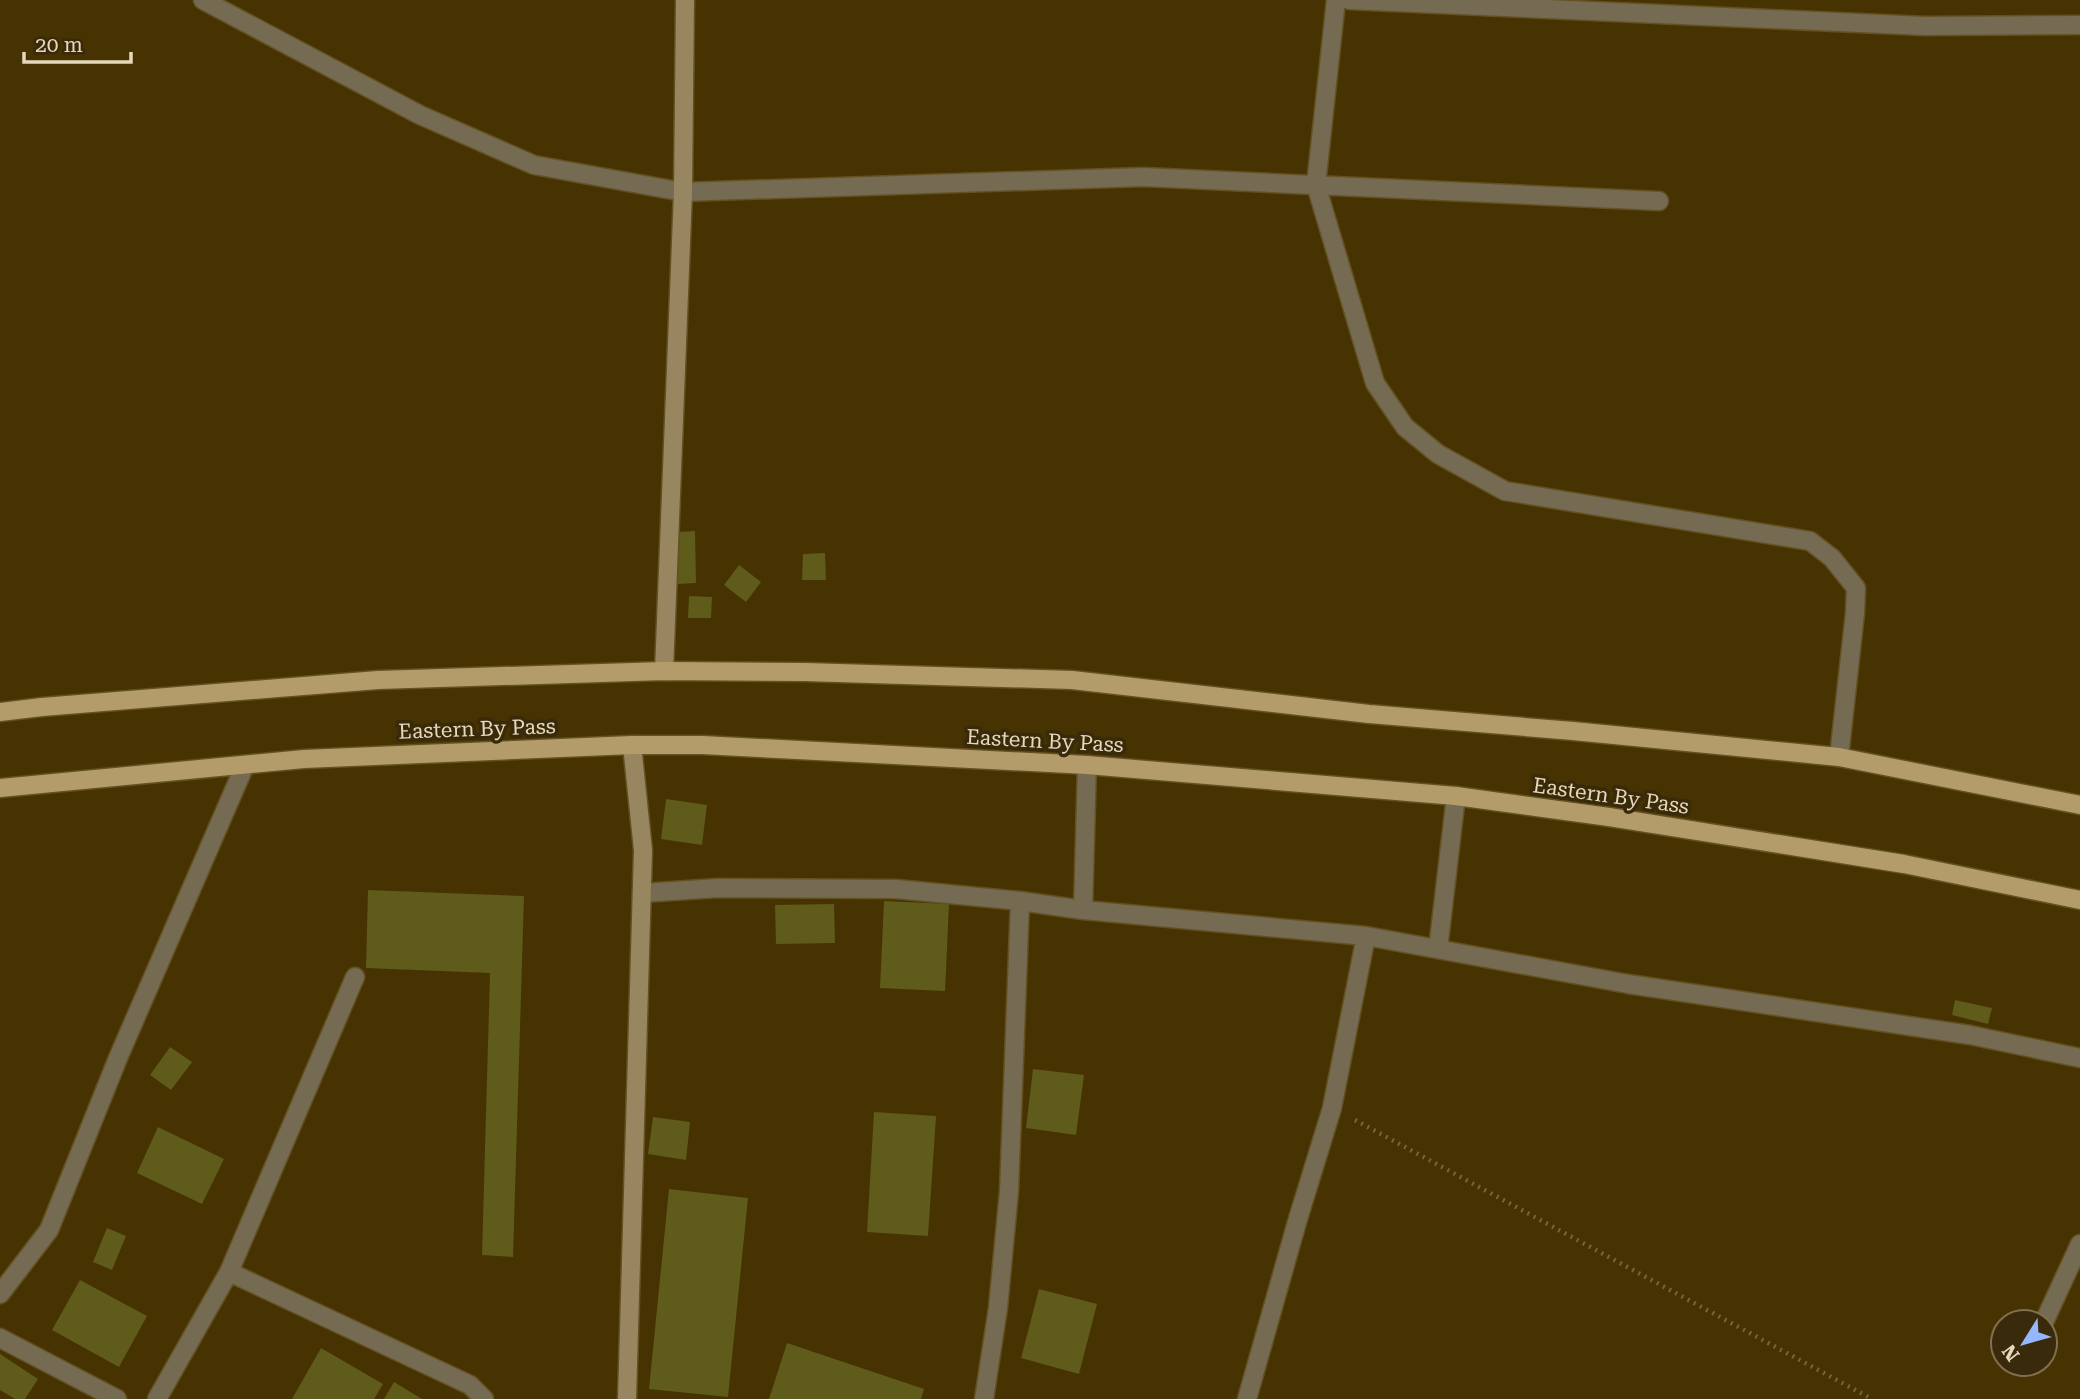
<svg xmlns="http://www.w3.org/2000/svg" width="2080" height="1399" font-family="'Roboto Serif',serif">
	<style>
		.building { fill: #5f5b1a }
		.lines { fill: none; stroke-linecap: round; stroke-linejoin: round }
		.lane-casing { stroke: #635122; stroke-width: 21 }
		.street-casing { stroke: #635122; stroke-width: 21 }
		.secondary-casing { stroke: #635122; stroke-width: 21 }
		.primary-casing { stroke: #635122; stroke-width: 21 }
		.path { stroke: #766539; stroke-width: 4.5; stroke-dasharray: 2 5; stroke-linecap: butt }
		.lane { stroke: #756a52; stroke-width: 18 }
		.street { stroke: #756a52; stroke-width: 18 }
		.secondary { stroke: #988660; stroke-width: 18 }
		.primary { stroke: #b39c6a; stroke-width: 18 }
		.labels { text-anchor: middle; dominant-baseline: central; stroke-width: 7; stroke-linejoin: round; paint-order: stroke }
		.street-label { font-size: 21px; fill: #e6d8ba; stroke: #382a0a }
	</style>
	<rect width="100%" height="100%" fill="#463301"/>
	<path class="building" d="M695,531L696,583L678,584L676,532Z
		M825,553L826,580H802L803,554Z
		M739,565L761,582L746,602L724,585Z
		M689,596L712,597L711,618H688Z
		M666,799L707,805L702,845L661,839Z
		M368,890L524,896L513,1257L482,1255L490,973L366,968Z
		M884,901L949,904L945,991L880,988Z
		M834,904L835,943L776,944L775,905Z
		M1955,1000L1992,1008L1988,1024L1952,1015Z
		M170,1047L192,1062L171,1090L150,1075Z
		M1033,1069L1084,1075L1076,1135L1026,1128Z
		M874,1112L936,1116L928,1236L867,1232Z
		M653,1117L690,1122L686,1160L648,1154Z
		M158,1127L224,1159L202,1204L137,1173Z
		M669,1189L748,1198L728,1397L649,1389Z
		M107,1228L126,1236L112,1270L93,1262Z
		M80,1280L147,1316L119,1367L52,1330Z
		M1039,1289L1097,1304L1079,1374L1021,1358Z
		M787,1343L924,1389L921,1399H769Z
		M321,1348L383,1384L374,1399H292Z
		M0,1354L38,1379L25,1399H15L0,1390Z
		M394,1382L422,1399H384Z"/>
	<g class="lines">
		<defs>
			<path id="lane" d="M203,0L420,115L534,165L683,192L1143,177L1659,201
				M1336,0L1316,185L1375,383L1405,427L1438,454L1505,491L1810,541L1832,558L1856,588L1855,613L1839,757
				M1349,0L1925,26L2080,25"/>
			<path id="street" d="M642,893L718,888L896,889L1020,901L1083,910L1366,936L1628,984L1970,1035L2080,1058
				M1083,910L1087,765
				M1438,949L1456,796
				M229,1272L470,1385L484,1399
				M0,1294L49,1230L118,1058L245,765
				M2044,1322L2080,1244
				M0,1338L117,1399
				M157,1399L229,1272L355,977
				M984,1399L998,1308L1009,1191L1020,901
				M1247,1399L1297,1222L1332,1108L1366,936"/>
			<path id="secondary" d="M664,671L683,192L685,0
				M627,1399L643,850L632,745"/>
			<path id="primary" d="M0,712L42,707L378,680L664,671L805,672L1072,680L1369,714L1573,731L1839,757L2080,805
				M0,788L304,759L632,745H702L1087,765L1456,796L1609,817L1904,864L2080,900"/>
		</defs>
		<use href="#lane" class="lane-casing"/>
		<use href="#street" class="street-casing"/>
		<use href="#secondary" class="secondary-casing"/>
		<use href="#primary" class="primary-casing"/>
		<path class="path" d="M1355,1120L1872,1399"/>
		<use href="#lane" class="lane"/>
		<use href="#street" class="street"/>
		<use href="#secondary" class="secondary"/>
		<use href="#primary" class="primary"/>
	</g>
	<g class="labels">
		<g class="street-label">
			<text transform="translate(477 729) rotate(-2)">Eastern By Pass</text>
			<text transform="translate(1045 741) rotate(3)">Eastern By Pass</text>
			<text transform="translate(1611 796) rotate(8)">Eastern By Pass</text>
		</g>
	</g>
	<g transform="translate(2024 1343) rotate(233)"><circle r="33" fill="#382a0a" stroke="#7e7050" stroke-width="2"/>
	<path d="M0-5L12 26L0 18L-12 26Z" fill="#96b6fd"/>
	<text y="-10" font-size="19" font-weight="bold" text-anchor="middle" fill="#e6d8ba">N</text>
	</g>
	<path d="M24 52v10h107v-10" fill="none" stroke="#e6d8ba" stroke-width="3.5"/>
	<text x="35" y="52" font-size="21" fill="#e6d8ba" stroke="#382a0a" stroke-width="5" paint-order="stroke">20 m</text>
</svg>
